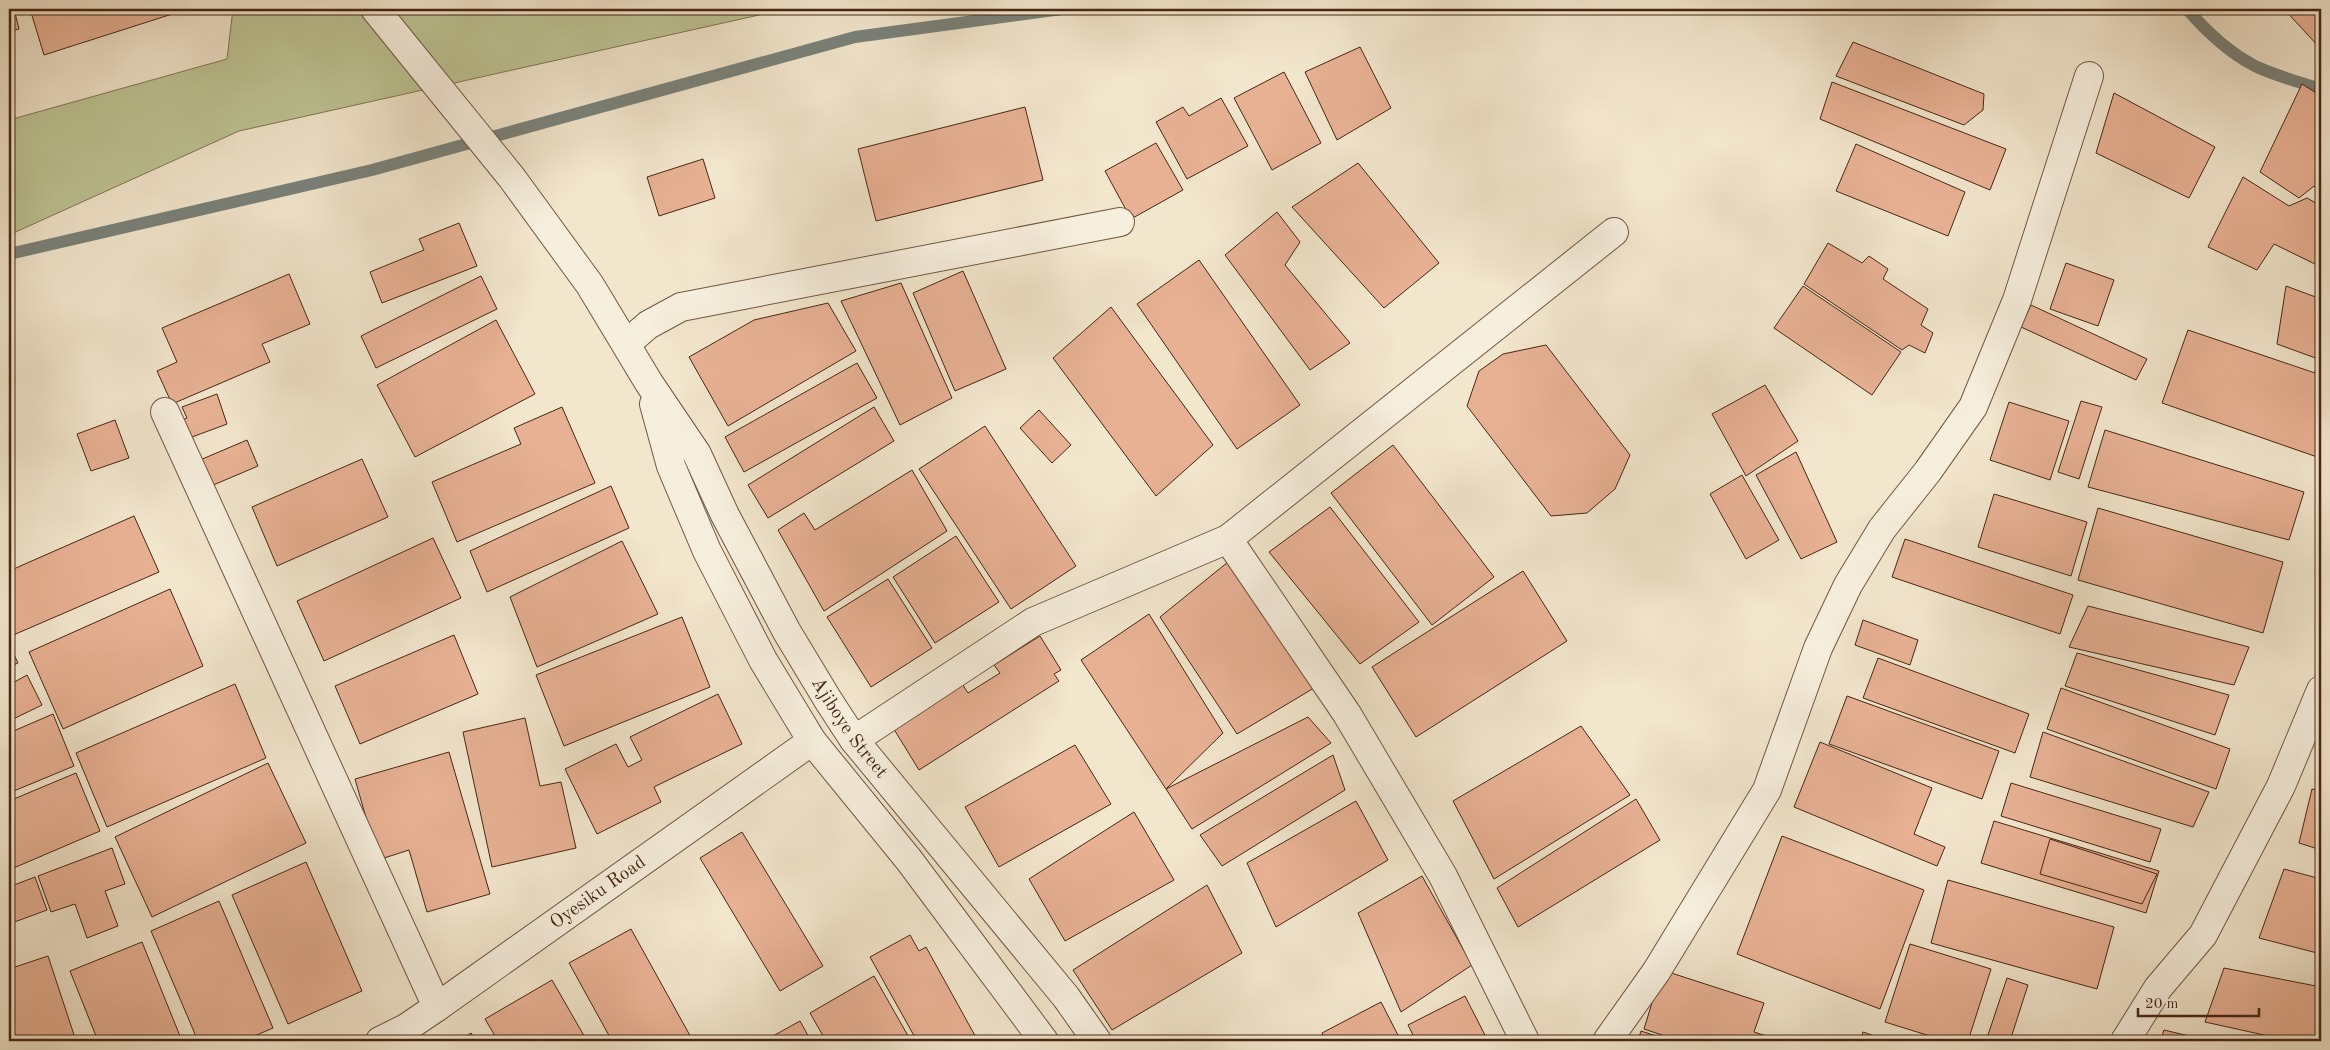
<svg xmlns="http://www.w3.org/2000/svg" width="2330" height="1050" font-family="'Old Standard TT',serif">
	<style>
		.green { fill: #bec495; stroke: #827654 }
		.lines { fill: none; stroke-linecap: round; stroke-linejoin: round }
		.stream { stroke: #7a827b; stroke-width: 12 }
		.building { fill: #e8b194; stroke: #462714 }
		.minor-casing { stroke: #715742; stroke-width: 30 }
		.tertiary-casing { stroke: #715742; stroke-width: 30 }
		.minor { stroke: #f7efde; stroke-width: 28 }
		.tertiary { stroke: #f7efde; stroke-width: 28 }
		.labels { text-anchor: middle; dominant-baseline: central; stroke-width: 5; stroke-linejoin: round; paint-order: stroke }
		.street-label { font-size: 19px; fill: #462714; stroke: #f7efde }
	</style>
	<rect width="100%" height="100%" fill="#f2e6cd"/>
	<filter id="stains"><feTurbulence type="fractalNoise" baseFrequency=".004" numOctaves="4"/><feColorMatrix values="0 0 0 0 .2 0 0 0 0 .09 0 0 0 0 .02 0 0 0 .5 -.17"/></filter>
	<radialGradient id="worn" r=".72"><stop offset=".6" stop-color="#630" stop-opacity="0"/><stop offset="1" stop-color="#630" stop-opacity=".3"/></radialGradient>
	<path class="green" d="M233,9H786L239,131L9,235V120L227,59Z"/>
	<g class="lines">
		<path class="stream" d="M2187,9C2206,31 2228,52 2255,66C2276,76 2299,82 2321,89
			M9,254L372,170L855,37L1062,9"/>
	</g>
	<path class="building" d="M9,9H14L19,29L9,32Z
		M30,9H188L44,55Z
		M1929,9H1962L1961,12Z
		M2284,9H2321V45L2319,47Z
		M1853,42L1984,94L1983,110L1964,125L1836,76Z
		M1360,47L1391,108L1337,140L1305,72Z
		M1284,72L1321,143L1272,170L1234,98Z
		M1832,82L2006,149L1990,190L1820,119Z
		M2302,84L2321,96V190L2314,186L2299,198L2260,172Z
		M2114,93L2215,147L2189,198L2096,153Z
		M1221,98L1248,146L1187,179L1156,122L1183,107L1189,116Z
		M1025,107L1043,180L876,221L858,149Z
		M1156,143L1183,190L1131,219L1105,171Z
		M1856,144L1965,192L1948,236L1836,191Z
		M703,159L715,198L659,216L647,177Z
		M1358,163L1439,263L1384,308L1292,207Z
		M2243,177L2289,206L2307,198L2321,206V267L2274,244L2257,270L2208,247Z
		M1277,212L1300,242L1285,265L1350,343L1310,370L1225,255Z
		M459,223L477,266L382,303L370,272L424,250L419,239Z
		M1828,243L1862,263L1869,256L1888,269L1883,279L1928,309L1921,325L1933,333L1925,353L1909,345L1902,350L1804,284Z
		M1199,260L1300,405L1237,449L1137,304Z
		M2066,263L2114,280L2098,326L2050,309Z
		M963,271L1006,369L955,391L913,293Z
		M289,274L310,324L262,344L270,362L172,404L157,371L177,362L162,328Z
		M481,276L497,309L376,368L361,336Z
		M901,283L952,398L900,425L841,301Z
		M1803,286L1901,352L1872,395L1774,328Z
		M2286,286L2321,299V360L2277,344Z
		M828,303L856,351L728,426L689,357L754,320Z
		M2031,305L2147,359L2136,380L2021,327Z
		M1111,307L1213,445L1156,496L1053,358Z
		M496,320L535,394L415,457L377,385Z
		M2188,330L2321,375V454L2320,458L2162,403Z
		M1546,345L1630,455L1615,489L1587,513L1551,516L1467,406L1479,371L1503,354Z
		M857,363L877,398L744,472L725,437Z
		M1765,385L1798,441L1746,476L1712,414Z
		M217,394L227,424L184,440L177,422L187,418L182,407Z
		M2081,401L2102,407L2079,479L2058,472Z
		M2009,402L2069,421L2050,480L1990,460Z
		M562,407L595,483L457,542L432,482L521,444L514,428Z
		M874,407L894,441L768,518L748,485Z
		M1039,410L1071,445L1052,463L1020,428Z
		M115,420L129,458L91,471L77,434Z
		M985,426L1076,566L1011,609L919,469Z
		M2105,430L2304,492L2289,540L2088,487Z
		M247,440L258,466L204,489L193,463Z
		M1393,445L1494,577L1432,625L1331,493Z
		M1796,452L1837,542L1801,559L1756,475Z
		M362,459L388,517L277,566L252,507Z
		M912,470L947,531L824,611L778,530L804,513L815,530Z
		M1742,475L1779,540L1746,559L1710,494Z
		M611,486L629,528L487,592L470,551Z
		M1994,494L2087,522L2071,576L1978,547Z
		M1330,507L1419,622L1360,664L1269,552Z
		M2098,508L2283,562L2263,633L2078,580Z
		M134,516L159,572L11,636L9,630V571Z
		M956,536L999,602L935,643L893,577Z
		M433,538L461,598L324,661L297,601Z
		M1905,539L2073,595L2060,634L1892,577Z
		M622,541L658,614L537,667L510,597Z
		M1228,562L1314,688L1237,734L1160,617Z
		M1523,571L1567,641L1416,737L1372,667Z
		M888,579L932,648L871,687L827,617Z
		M170,589L203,666L63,729L29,652Z
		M2088,606L2249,647L2234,685L2069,647Z
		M1149,614L1223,733L1166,789L1081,660Z
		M682,617L710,687L564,746L536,675Z
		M1863,620L1918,640L1910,665L1855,645Z
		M454,635L478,694L360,744L335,686Z
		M1040,636L1061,670L1054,674L1059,681L919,770L892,726L961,682L968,693L1000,673L994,665Z
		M9,644L18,663L9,667Z
		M2077,653L2229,695L2215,735L2065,686Z
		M1878,658L2029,714L2015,753L1863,698Z
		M27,675L42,705L9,721V685Z
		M235,684L266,758L107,827L76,753Z
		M2061,688L2230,749L2216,789L2047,729Z
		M718,694L742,744L654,787L661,802L597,834L565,769L616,744L628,767L642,760L630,737Z
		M1847,696L1999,751L1982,799L1829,744Z
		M53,714L74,766L9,793V733Z
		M1308,717L1331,743L1192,829L1166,789Z
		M525,718L540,786L561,782L576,848L492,867L463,732Z
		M1581,726L1630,795L1494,879L1453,801Z
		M2043,732L2209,792L2193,827L2030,777Z
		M1820,742L1932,788L1914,834L1945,847L1937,866L1794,807Z
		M1075,745L1111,804L999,867L965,807Z
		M449,752L490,894L427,912L409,850L378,860L355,779Z
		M1333,755L1345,790L1222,866L1200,835Z
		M268,763L306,843L152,917L115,837Z
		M76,773L100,831L9,870V801Z
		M2011,783L2161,829L2150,862L2001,816Z
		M2312,789L2321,791V850L2299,843Z
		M1636,799L1660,840L1518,927L1497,888Z
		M1356,801L1388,860L1276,927L1247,863Z
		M1134,812L1174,880L1065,941L1029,879Z
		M1994,821L2159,871L2146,913L1981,863Z
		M742,832L823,966L780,991L700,858Z
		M1782,836L1924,890L1880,1009L1737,954Z
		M2050,839L2157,874L2142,904L2040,874Z
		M112,848L125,884L105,891L118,926L87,938L75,904L51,912L38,876Z
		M306,862L362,991L288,1024L232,895Z
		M2284,869L2321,879V954L2259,938Z
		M1422,876L1472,965L1401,1012L1358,913Z
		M35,877L47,910L9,924V887Z
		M1948,880L2114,927L2097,989L1931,943Z
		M1207,885L1242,953L1112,1030L1073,970Z
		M219,901L273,1028L243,1041H198L151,931Z
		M631,929L693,1041H612L569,963Z
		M910,935L919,951L926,947L978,1041H917L870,957Z
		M142,942L182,1041H98L70,971Z
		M1910,944L1991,969L1968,1041H1946L1885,1022Z
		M48,956L76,1041H9V969Z
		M2224,968L2321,987V1041H2291L2205,1022Z
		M1662,970L1764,1003L1754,1032L1782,1041H1680L1644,1029Z
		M874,976L911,1041H826L810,1013Z
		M2007,978L2028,985L2010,1041H1986Z
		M552,980L587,1041H498L485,1019Z
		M1465,996L1488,1041H1416L1408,1025Z
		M1381,1002L1401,1041H1325L1322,1033Z
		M800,1021L811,1041H764Z
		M2164,1030L2210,1041H2160Z
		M1641,1031L1672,1041H1638Z
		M1863,1032L1889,1041H1860Z
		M471,1033L476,1041H459Z"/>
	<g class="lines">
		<defs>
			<g id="minor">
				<path d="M626,344L648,325L681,307L1120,222"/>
				<path d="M165,412L437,1007"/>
				<path d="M1228,539L1347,714L1443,876L1525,1041"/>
				<path d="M854,740L1033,622L1228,539L1614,232"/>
				<path id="s1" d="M380,1041L406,1028L437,1007L812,741"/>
				<path d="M1607,1041L1656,972L1767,790L1818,648L1848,585L1882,529L1928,471L1973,407L2017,300L2089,76"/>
				<path d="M2125,1041L2158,988L2203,935L2281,786L2321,690"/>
			</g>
			<g id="tertiary">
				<path id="s2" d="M375,9L512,178L590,285L649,383L697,454L725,515L787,632L828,700L854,740L1066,997L1097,1041"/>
				<path d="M654,404L671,466L707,551L763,660L812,741L909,860L1044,1041"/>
			</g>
		</defs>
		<use href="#minor" class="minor-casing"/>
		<use href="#tertiary" class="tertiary-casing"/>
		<use href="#minor" class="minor"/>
		<use href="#tertiary" class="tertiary"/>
	</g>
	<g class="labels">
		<g class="street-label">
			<text stroke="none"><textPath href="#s2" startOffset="864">Ajiboye Street</textPath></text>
			<text stroke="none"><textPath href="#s1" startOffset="264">Oyesiku Road</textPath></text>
		</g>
	</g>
	<rect width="2330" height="1050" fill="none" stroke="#f2e6cd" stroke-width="30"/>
	<rect x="10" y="10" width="2310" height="1030" fill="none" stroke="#462714" stroke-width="2.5"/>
	<rect x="15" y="15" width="2300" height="1020" fill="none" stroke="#462714"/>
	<path d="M2138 1008v8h121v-8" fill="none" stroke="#462714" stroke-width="2.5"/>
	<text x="2145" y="1008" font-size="15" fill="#462714" stroke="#f7efde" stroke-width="4" paint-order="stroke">20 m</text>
	<rect width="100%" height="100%" filter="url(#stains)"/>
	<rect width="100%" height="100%" fill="url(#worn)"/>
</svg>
